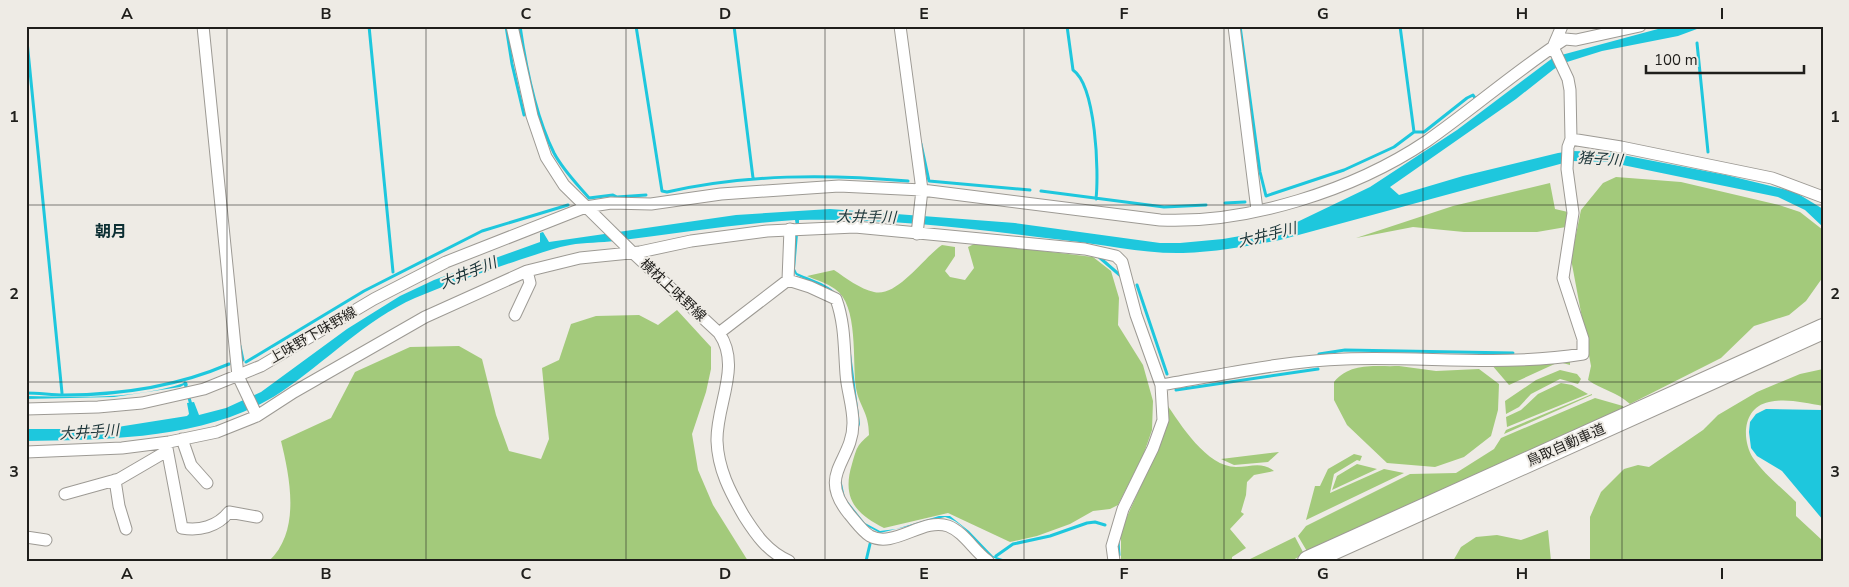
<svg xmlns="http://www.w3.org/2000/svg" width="1849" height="587" font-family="'Nunito Sans','Noto Sans JP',sans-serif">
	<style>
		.green { fill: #a3ca7b }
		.water { fill: #1ec7dd }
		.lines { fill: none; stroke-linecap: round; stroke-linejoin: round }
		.stream { stroke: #1ec7dd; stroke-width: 3 }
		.minor-casing { stroke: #9d9a94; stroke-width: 13 }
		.motorway-casing { stroke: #9d9a94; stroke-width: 22 }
		.minor { stroke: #fff; stroke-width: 11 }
		.motorway { stroke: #fff; stroke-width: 20 }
		.grid { fill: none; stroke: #1f1e1b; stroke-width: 1; stroke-opacity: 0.55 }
		.labels { text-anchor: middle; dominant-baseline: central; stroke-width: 4; stroke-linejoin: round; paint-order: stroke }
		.street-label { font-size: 14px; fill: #1f1e1b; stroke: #eeebe5 }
		.water-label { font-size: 15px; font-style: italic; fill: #1b3438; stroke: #eeebe5 }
		.quarter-label { font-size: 16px; font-weight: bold; fill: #0c2f33; stroke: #eeebe5 }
		.neatline { fill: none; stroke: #1f1e1b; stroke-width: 2 }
		.grid-label { font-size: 16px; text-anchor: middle; font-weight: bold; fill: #1f1e1b }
	</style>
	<rect width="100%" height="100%" fill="#eeebe5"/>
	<path class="green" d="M1616,177L1681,182L1779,205L1800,212L1823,230V277L1806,301L1789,315L1754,326L1721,358L1630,404C1617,392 1602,390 1588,380L1591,366L1571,259L1581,210L1603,183Z
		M1550,183L1555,209L1568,212L1566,227L1537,232H1464L1413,227L1356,238L1453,206Z
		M976,243L1093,257L1111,271L1119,298L1118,325L1143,365L1153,401L1152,430L1143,456L1118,505L1110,509L1093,511L1070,524L1037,536L1010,542L948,513L884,528C854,513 842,497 852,464C857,448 856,446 869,435C869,412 859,406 856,388C852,361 859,305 835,289C827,283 816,280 807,276L834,270C846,278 860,289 874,292C897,298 925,256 942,245L955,247V256L945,271L950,277L965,280L974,268L968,247Z
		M677,310L711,347V369L706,392L692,434L698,470L713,505L748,561H269C301,531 290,478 281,441L331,418L355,372L410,347L459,346L482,359L496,415L509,451L541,459L549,439L542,368L559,360L571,324L596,316L639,315L658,325Z
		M1570,359V365L1559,362L1509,385L1491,364Z
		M1399,366L1436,371L1479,369L1499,384L1498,410L1491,436L1464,457L1435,467L1387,463L1347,425L1334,400V382C1351,362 1374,367 1399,366Z
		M1823,369V406C1806,403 1786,398 1769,402C1743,407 1741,439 1753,458C1764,474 1782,488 1796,502V516L1823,541V561H1590V517L1601,492L1624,469L1638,465L1649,467L1703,430L1718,415L1757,392L1800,374Z
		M1560,370L1577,374L1581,379L1578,384L1560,379L1531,394L1519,407L1506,414L1505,401L1536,380Z
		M1561,383L1572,385L1588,394L1507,427L1506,417L1521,410L1538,394Z
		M1592,394V395L1504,434L1506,430Z
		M1595,398L1623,406L1625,412L1308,553L1298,536L1306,526L1410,474L1456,473L1494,449L1501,438Z
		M1166,403C1180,424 1207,467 1236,467C1250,467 1262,461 1274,471L1254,475L1247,482L1246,495L1241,512L1244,514L1230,529L1246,548L1232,557V561H1121V530L1161,441Z
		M1279,452L1268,462L1234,465L1221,459Z
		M1354,454L1362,456L1360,461L1357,460L1334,474L1330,493L1384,469L1404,473L1306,520L1315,486H1320L1328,469Z
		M1357,464L1377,469L1332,490L1337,476Z
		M1548,530L1551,561H1453L1461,547L1476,537L1497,535L1521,540Z
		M1295,537L1304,554L1291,561H1246Z"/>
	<path class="water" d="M1669,26H1705L1678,36L1602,51L1567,62L1554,69L1516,99L1390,187L1399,195L1463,176L1558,153L1572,151L1607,152L1726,175L1795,192L1823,209V227L1805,210L1778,197L1608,162L1571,161L1280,240C1248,246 1216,252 1183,253C1143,254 1103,244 1063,240C976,229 887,218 799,220V226H796L795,220C735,224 675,234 615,241C601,243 585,242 570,245C553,248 536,255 519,260C484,272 449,284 415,298C365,320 326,362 281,392C211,439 108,440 26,441V429H105L187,416L189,414L187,403L194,402L199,415L226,408L261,392L347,329L400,296L434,280L540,242V233L543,232L549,242L736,215L830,209L1015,223L1160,243H1180L1223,239L1275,230L1293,224L1370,187L1457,130L1554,57Z
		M792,232L798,234L795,269L797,273C815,281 838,286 845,307L860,424L841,479L845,498L865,523L880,531L896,529L939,516H950L969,531L993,556L1009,561C976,561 974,524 945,517L880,533L863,524L843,498L839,483L853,444L836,293L796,275L790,265Z
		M187,382L188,386L186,384L180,387L114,397L26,399V396C79,397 136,400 187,382Z
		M1766,409L1823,410V520L1782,471L1757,456L1751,448L1749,432L1750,422L1756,414Z"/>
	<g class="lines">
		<path class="stream" d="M369,26L393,272
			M506,26L512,64L524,115
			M520,26C526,68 535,115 554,153C563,170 577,184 589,198L613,195L617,197L646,195
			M636,26L662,191L667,192C746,174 827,174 908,181
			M734,26L753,178
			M1067,26L1073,70C1096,86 1099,172 1096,199
			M1240,26L1260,172L1266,196L1344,170L1394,147L1414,132H1424L1467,98L1473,95L1475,98
			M1400,26L1414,132
			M26,31L62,393
			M1697,43L1708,152
			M921,144L929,181L1030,190
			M1041,191L1164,207L1206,205
			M1225,203L1245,202
			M1099,257L1122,277
			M1137,285L1167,374
			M240,346L243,360
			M1319,354L1345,350L1513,353
			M246,362L364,291L482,231L568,205
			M185,383L191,405
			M1176,390L1318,369
			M26,393C39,393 52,395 64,395C120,395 178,386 229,364
			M1118,541L1119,555
			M996,556L1013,544L1050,536L1087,523L1095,522L1105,525
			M866,561L870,544"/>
		<defs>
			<path id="minor" d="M203,26L238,376L257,416
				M512,26L532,116L546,157L564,185L632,252L719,333C742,366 716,405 717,441C718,469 730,492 744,516C756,535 768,552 789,561
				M900,26L922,190L917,234
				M1234,26L1257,210
				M1571,139L1621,147L1772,178L1823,197
				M790,229L788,280L810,287L836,299C845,324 844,348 846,374C847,390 853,406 853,423C853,462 816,473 849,514C856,522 862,531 870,536C894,549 923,517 948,526C964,532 974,551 988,561
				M515,315L530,283L527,271
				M719,333L788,280
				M26,409L98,407L142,403L204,389L261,366L374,299L446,262L586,207L611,203L651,204L721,194L839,186L922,190L1160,220C1248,224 1354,190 1427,141C1474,108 1517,70 1565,39L1576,40L1640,26
				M182,439L191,465L207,483
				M166,443L182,528C199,531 217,527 229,512L257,517
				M26,452L122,448L169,442L217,432L257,416L294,392L425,317L527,271L580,258L640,252L691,241L767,231L855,227L1085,249L1116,256L1122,262L1136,315L1161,385
				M115,480L119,506L126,529
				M65,494L119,479L167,451
				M26,537L46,540
				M1114,561L1112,546L1123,509L1153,448L1163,420L1161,385C1222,375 1284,361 1345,359C1424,356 1504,367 1583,354V339L1563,278L1573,213L1567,169L1568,147L1571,139L1570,90L1568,79L1553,47L1562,26"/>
			<path id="motorway" d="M1308,561L1823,329"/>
		</defs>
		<use href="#minor" class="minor-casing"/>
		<use href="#motorway" class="motorway-casing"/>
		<use href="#minor" class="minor"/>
		<use href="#motorway" class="motorway"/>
	</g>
	<path class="grid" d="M227,26V561M426,26V561M626,26V561M825,26V561M1024,26V561M1224,26V561M1423,26V561M1622,26V561M26,205H1823M26,382H1823"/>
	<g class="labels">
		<g class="street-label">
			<text transform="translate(673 290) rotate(43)">横枕上味野線</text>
			<text transform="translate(313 335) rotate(-30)">上味野下味野線</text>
			<text transform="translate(1566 445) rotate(-24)">鳥取自動車道</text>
		</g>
		<g class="water-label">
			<text transform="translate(1600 159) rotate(4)">猪子川</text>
			<text transform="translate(866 217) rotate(1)">大井手川</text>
			<text transform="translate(1267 235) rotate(-14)">大井手川</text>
			<text transform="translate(468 273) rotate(-22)">大井手川</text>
			<text transform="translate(89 432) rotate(-4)">大井手川</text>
		</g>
		<g class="quarter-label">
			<text x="111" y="232">朝月</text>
		</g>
	</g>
	<rect width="1849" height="587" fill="none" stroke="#eeebe5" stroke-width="55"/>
	<path d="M1646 65v8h158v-8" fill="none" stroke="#1f1e1b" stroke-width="2.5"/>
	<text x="1654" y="65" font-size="15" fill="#1f1e1b" stroke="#eeebe5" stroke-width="4" paint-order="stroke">100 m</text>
	<rect x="28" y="28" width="1794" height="532" class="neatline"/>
	<g class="grid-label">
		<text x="127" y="19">A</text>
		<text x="326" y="19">B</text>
		<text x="526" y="19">C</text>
		<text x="725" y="19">D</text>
		<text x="924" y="19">E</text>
		<text x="1124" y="19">F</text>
		<text x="1323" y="19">G</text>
		<text x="1522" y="19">H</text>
		<text x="1722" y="19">I</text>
		<text x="14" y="122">1</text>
		<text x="1835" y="122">1</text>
		<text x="14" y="299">2</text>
		<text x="1835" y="299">2</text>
		<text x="14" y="477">3</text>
		<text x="1835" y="477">3</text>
		<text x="127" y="579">A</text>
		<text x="326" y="579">B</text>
		<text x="526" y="579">C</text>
		<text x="725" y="579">D</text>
		<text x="924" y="579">E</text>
		<text x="1124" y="579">F</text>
		<text x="1323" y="579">G</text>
		<text x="1522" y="579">H</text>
		<text x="1722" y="579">I</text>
	</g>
</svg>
